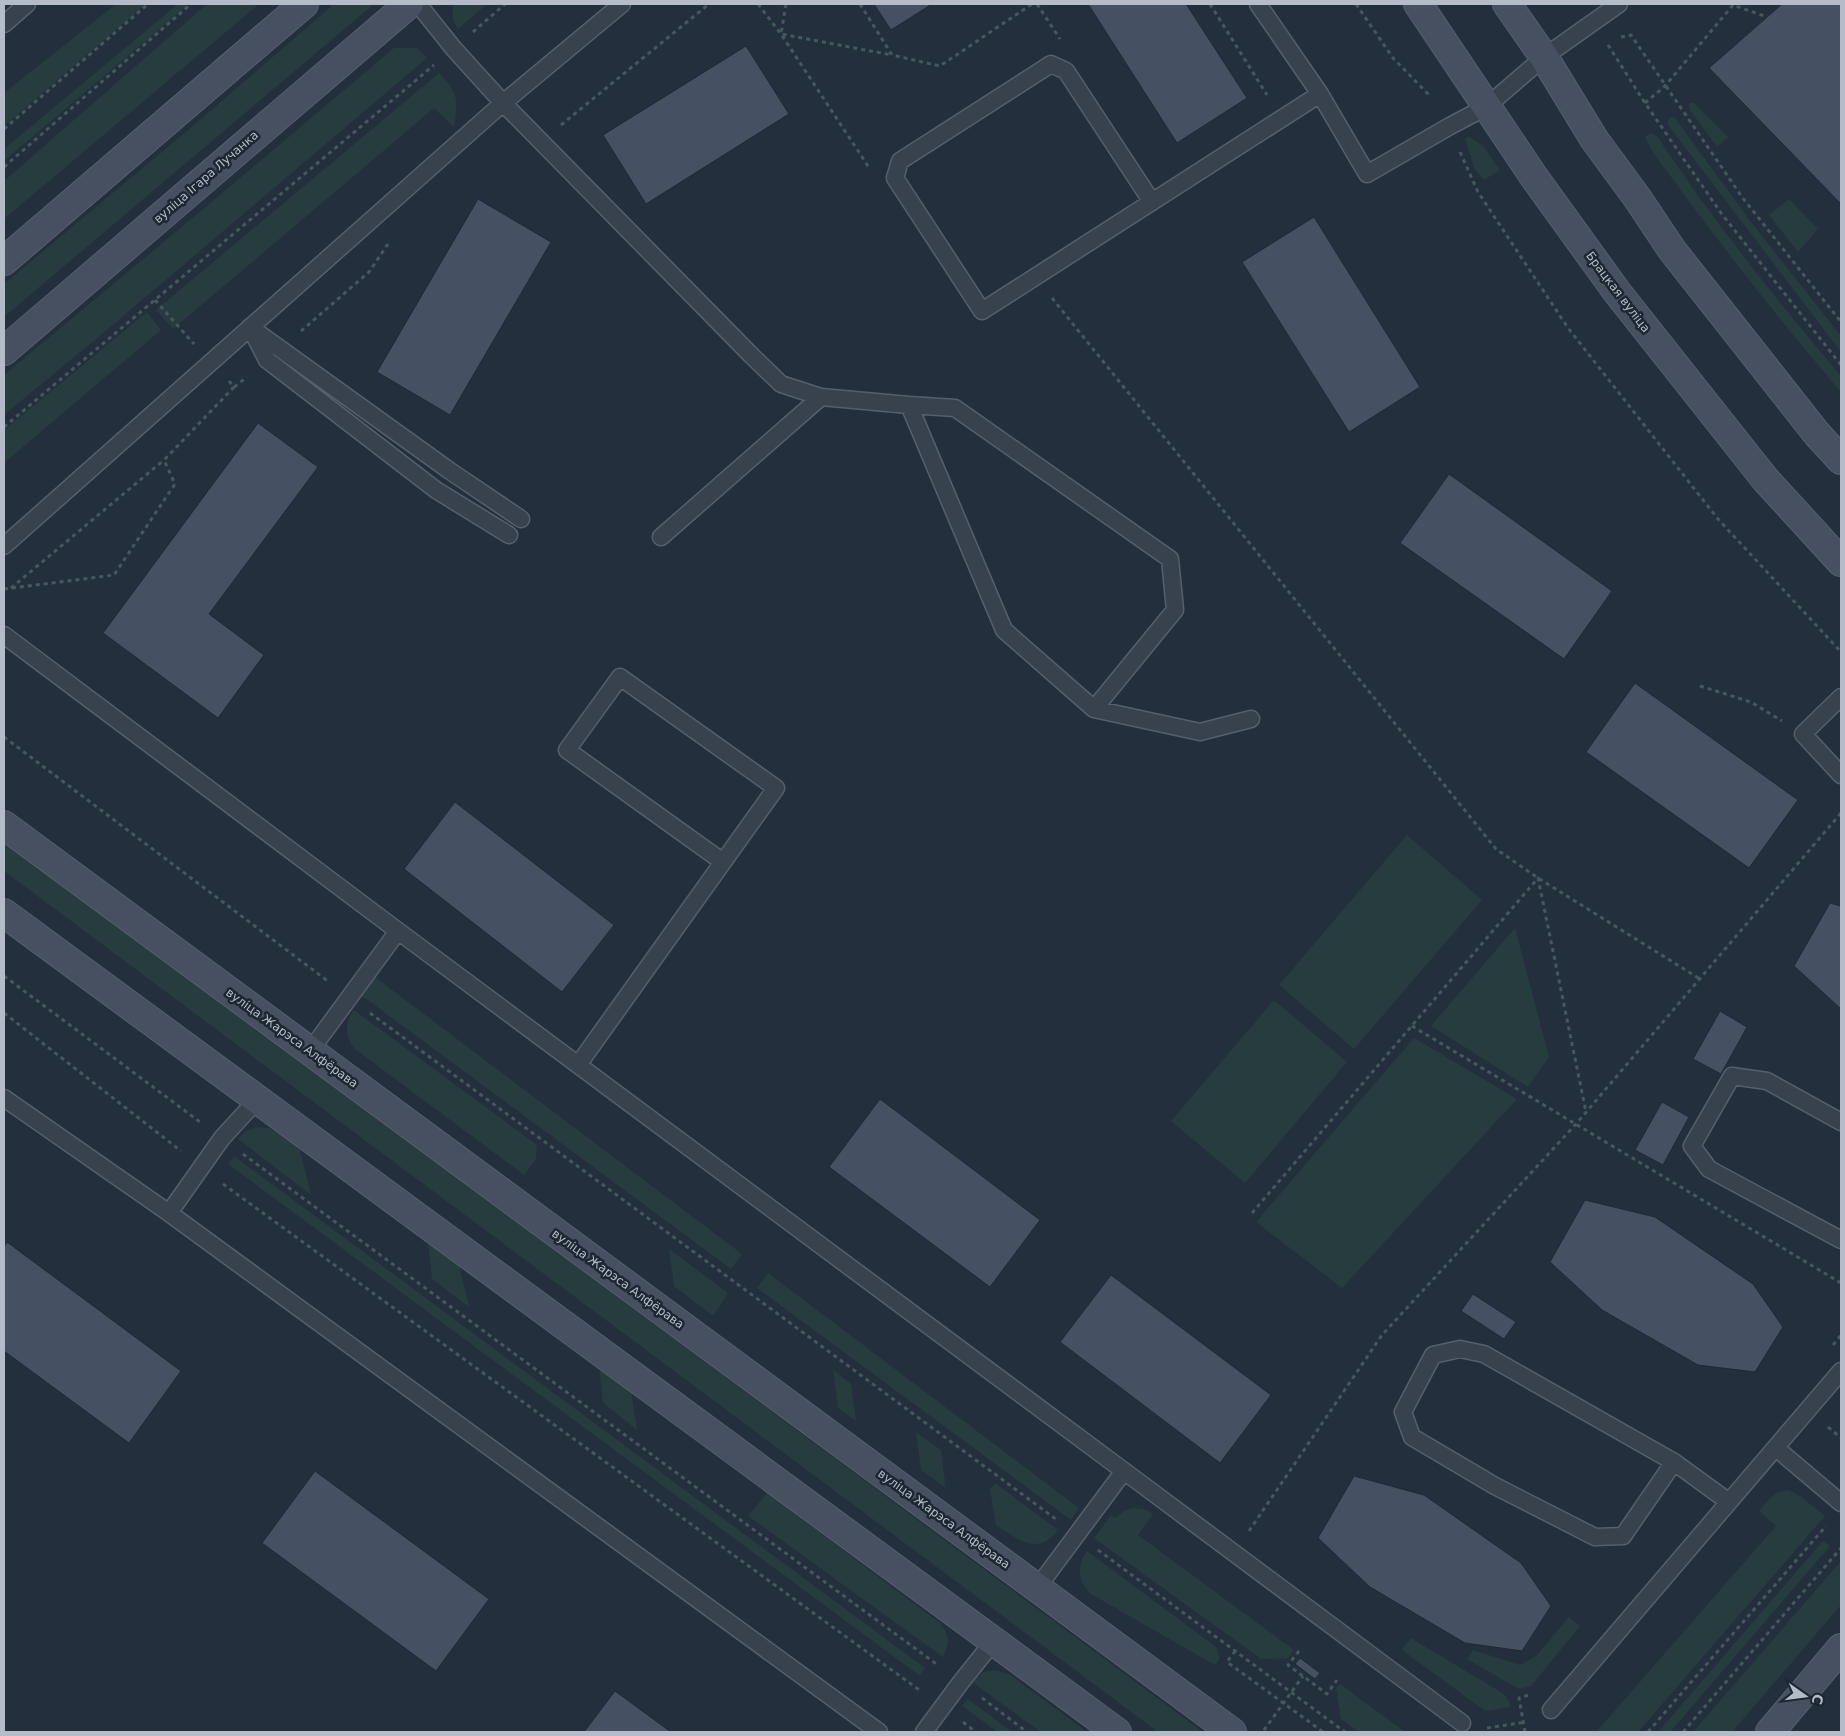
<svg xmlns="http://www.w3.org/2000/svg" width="1845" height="1736" font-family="'DejaVu Sans',sans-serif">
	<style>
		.green { fill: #263c3f }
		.building { fill: #455162; stroke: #1f2835 }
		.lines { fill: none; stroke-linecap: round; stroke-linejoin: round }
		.lane-casing { stroke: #565f6c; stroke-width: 19 }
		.secondary-casing { stroke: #565f6c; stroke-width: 30 }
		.path { stroke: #44595c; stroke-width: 3; stroke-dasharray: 4 4; stroke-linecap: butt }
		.lane { stroke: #38414e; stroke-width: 16 }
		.secondary { stroke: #465061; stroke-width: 28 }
		.labels { text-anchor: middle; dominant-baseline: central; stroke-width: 5; stroke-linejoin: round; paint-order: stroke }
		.street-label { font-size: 12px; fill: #b4bcc9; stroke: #1d2633 }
	</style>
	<rect width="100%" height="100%" fill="#242f3e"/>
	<path class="green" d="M116,4H146L4,126V93Z
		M178,4H189L4,161V149Z
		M207,4H259L4,219V181Z
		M334,4H374L4,317V284L194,125Z
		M453,4H487L458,29L453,20Z
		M394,48H417L427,58L108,329L4,415V375L207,206Z
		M439,73C459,94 458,99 454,127L434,108L173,329L156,310Z
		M1689,103H1694L1728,137L1717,147L1690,110Z
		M1671,117L1675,118L1751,222L1841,336V352L1668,125V120Z
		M1650,133L1657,136C1712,220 1776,299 1841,376V392C1775,315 1712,234 1652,151L1645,137Z
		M1470,137L1484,147L1500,170L1484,180L1475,170L1465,138Z
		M1789,199L1818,229L1798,252L1769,215Z
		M147,312L161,330L4,463V430Z
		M1407,835L1482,900L1354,1049L1279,985Z
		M4,841L1203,1732H1158L4,871Z
		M1515,928L1549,1057L1528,1087L1431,1026Z
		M375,977L742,1254L731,1269L361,995Z
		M1274,1000L1347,1062L1245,1183L1171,1121Z
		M354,1010L537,1145L536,1159L524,1175L355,1049C345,1036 344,1024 354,1010Z
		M1414,1038L1517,1099L1342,1288L1256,1222Z
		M257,1127L269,1128L299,1146L311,1195L238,1139L245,1131Z
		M234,1156L925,1668L920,1676L228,1164Z
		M428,1240L458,1260L469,1307L432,1279Z
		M669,1249L728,1293L713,1316L674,1286Z
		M768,1273L1079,1508L1071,1520L757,1288Z
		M599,1367L631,1390L637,1430L603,1403Z
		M833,1370L851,1384L856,1421L838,1408Z
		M916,1432L941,1450L946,1488L921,1470Z
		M995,1483L1058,1530C1038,1557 1017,1539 996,1525L990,1489Z
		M1788,1490L1800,1496L1825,1516L1638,1732H1596L1776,1526L1759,1511C1768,1501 1774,1491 1788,1490Z
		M767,1493L940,1623C950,1637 950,1641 943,1657L748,1516Z
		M1133,1508L1144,1509L1153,1514L1138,1535L1294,1650L1288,1658L1261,1659L1094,1538L1111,1515L1115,1518L1124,1511Z
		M1823,1541L1830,1546L1670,1732H1658Z
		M1087,1551L1216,1647L1220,1658L1215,1665L1091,1594C1078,1582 1076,1565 1087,1551Z
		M1841,1561V1605L1732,1732H1693Z
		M1569,1617L1580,1626L1531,1686L1519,1689L1467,1659L1473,1650L1520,1665L1536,1656Z
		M1411,1638L1504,1694L1509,1701L1510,1707L1485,1711L1402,1650Z
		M994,1670L1009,1674L1082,1728L1083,1732H1041L976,1685L974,1681L983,1672Z
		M1340,1684L1405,1732H1359L1341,1719L1336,1688Z
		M968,1699L1012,1732H998L962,1706Z"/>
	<path class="building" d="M874,4H932L891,30Z
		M1088,4H1186L1247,98L1177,143Z
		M1782,4H1841V204L1709,68Z
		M746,46L789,114L646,204L603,135Z
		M478,199L551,242L450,415L377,372Z
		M1314,217L1420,387L1349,432L1242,262Z
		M258,423L318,467L209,614L264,655L218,718L103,633Z
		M1449,474L1612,591L1564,659L1400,543Z
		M1635,683L1798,800L1749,868L1586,752Z
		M455,802L614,925L562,992L404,869Z
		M1830,903L1841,906V1009L1794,966Z
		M1720,1011L1747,1027L1721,1074L1693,1059Z
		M880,1099L1040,1220L990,1287L829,1167Z
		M1662,1102L1689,1117L1663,1165L1635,1150Z
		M1585,1200L1655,1217L1753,1284L1783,1327L1755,1372L1698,1365L1602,1310L1550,1262Z
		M7,1242L181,1371L129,1443L4,1351V1247Z
		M1111,1275L1271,1395L1220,1463L1060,1342Z
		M1473,1294L1516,1322L1504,1339L1461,1311Z
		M315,1471L489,1599L436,1671L262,1543Z
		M1354,1476L1424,1495L1521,1563L1551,1606L1522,1651L1465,1643L1370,1587L1318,1538Z
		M1300,1658L1320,1673L1315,1679L1295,1664Z
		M615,1691L671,1732H584Z"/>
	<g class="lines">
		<defs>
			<path id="lane" d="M418,4L454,49L503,103L752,356L781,384L821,397L909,405L1004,630L1094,709L1200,732L1251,719
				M1258,4L1320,94
				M4,24L27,4
				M1152,202L1066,71L1051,64L900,161L895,178L982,311L1320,94L1367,174L1450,126L1486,107L1544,57L1619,4
				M250,327L267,360L436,490L509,535
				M254,330L450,471L521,519
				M909,405L955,408L1170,559L1175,610L1094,709
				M661,537L821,397
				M4,546L503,103L622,4
				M4,635L398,931L1124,1471
				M1841,697L1803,734L1841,775
				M310,1051L398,931
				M578,1065L776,788L620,677L567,750L723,862
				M4,1098L169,1213L879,1732
				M1841,1122L1767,1081L1732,1076L1692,1146L1709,1169L1841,1240
				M169,1213L222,1138L257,1100
				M1776,1448L1841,1503
				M1674,1462L1623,1536L1595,1537L1495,1486L1412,1437L1403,1412L1433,1355L1460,1349L1484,1354L1674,1462L1729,1502
				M1037,1588L1124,1471L1462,1723
				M1551,1710L1841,1371
				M924,1732L961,1682L993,1642"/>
			<path id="secondary" d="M1418,4L1534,177L1617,292L1765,479L1841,562
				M1507,4L1544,57L1594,139L1638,199L1672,250L1817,434L1841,460
				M4,261L304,4
				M4,351L409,4
				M4,825L1232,1732
				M4,913L1117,1732
				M1770,1732L1841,1648"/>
		</defs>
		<use href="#lane" class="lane-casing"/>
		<use href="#secondary" class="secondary-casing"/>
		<path class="path" d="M758,4L781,34L870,169
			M786,4L781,34L892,55
			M860,4L892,55L940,66L1032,4
			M1037,4L1060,39
			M1210,4L1267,95
			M1356,4L1393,58L1431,97
			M473,32L505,4
			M1621,37L1631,35L1742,197L1841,322
			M1608,45L1645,103L1721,213L1841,365
			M1645,103L1665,86L1733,5L1767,17
			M561,125L709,4
			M4,129L148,4
			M1460,152L1478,192L1568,328L1718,519L1841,652
			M4,167L191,4
			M1052,298L1496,849L1538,878L1700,979
			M155,300L194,344
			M301,331L369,272L388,244
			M229,381L234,387L247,377
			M4,427L434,65
			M11,588L164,460
			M4,589L114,575L175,484L164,460L234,387
			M1700,686L1751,702L1782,721
			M4,737L329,982
			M4,976L200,1122
			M4,1013L181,1151
			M370,1013L1057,1520
			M1412,1026L1841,1283
			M243,1154L939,1666
			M223,1184L922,1692
			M1252,1213L1538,878L1586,1112
			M1833,1345L1841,1335
			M1828,1427L1841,1438
			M1249,1531L1382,1335L1576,1124L1841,813
			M1098,1550L1345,1732
			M1235,1651L1227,1662L1323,1732
			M1299,1651L1288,1665L1327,1694L1337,1680
			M982,1698L1027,1732
			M963,1722L976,1732
			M1487,1728L1526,1722
			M1264,1730L1303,1676
			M1525,1732L1519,1698L1529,1695
			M1648,1732L1826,1526
			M1683,1732L1841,1548"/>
		<use href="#lane" class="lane"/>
		<use href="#secondary" class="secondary"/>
	</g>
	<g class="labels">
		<g class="street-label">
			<text transform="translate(206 177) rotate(-41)">вуліца Ігара Лучанка</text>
			<text transform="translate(1618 292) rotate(53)">Брацкая вуліца</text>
			<text transform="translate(292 1038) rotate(36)">вуліца Жарэса Алфёрава</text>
			<text transform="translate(618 1279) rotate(36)">вуліца Жарэса Алфёрава</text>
			<text transform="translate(944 1519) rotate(36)">вуліца Жарэса Алфёрава</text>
		</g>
	</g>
	<rect width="1845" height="1736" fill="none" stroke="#b4bcc9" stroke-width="10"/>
	<g transform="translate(1805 1696) rotate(104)" stroke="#1d2633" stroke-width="4" paint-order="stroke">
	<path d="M0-4L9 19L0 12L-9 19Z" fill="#b4bcc9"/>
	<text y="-8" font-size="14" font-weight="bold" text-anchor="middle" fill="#b4bcc9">С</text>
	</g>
</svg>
